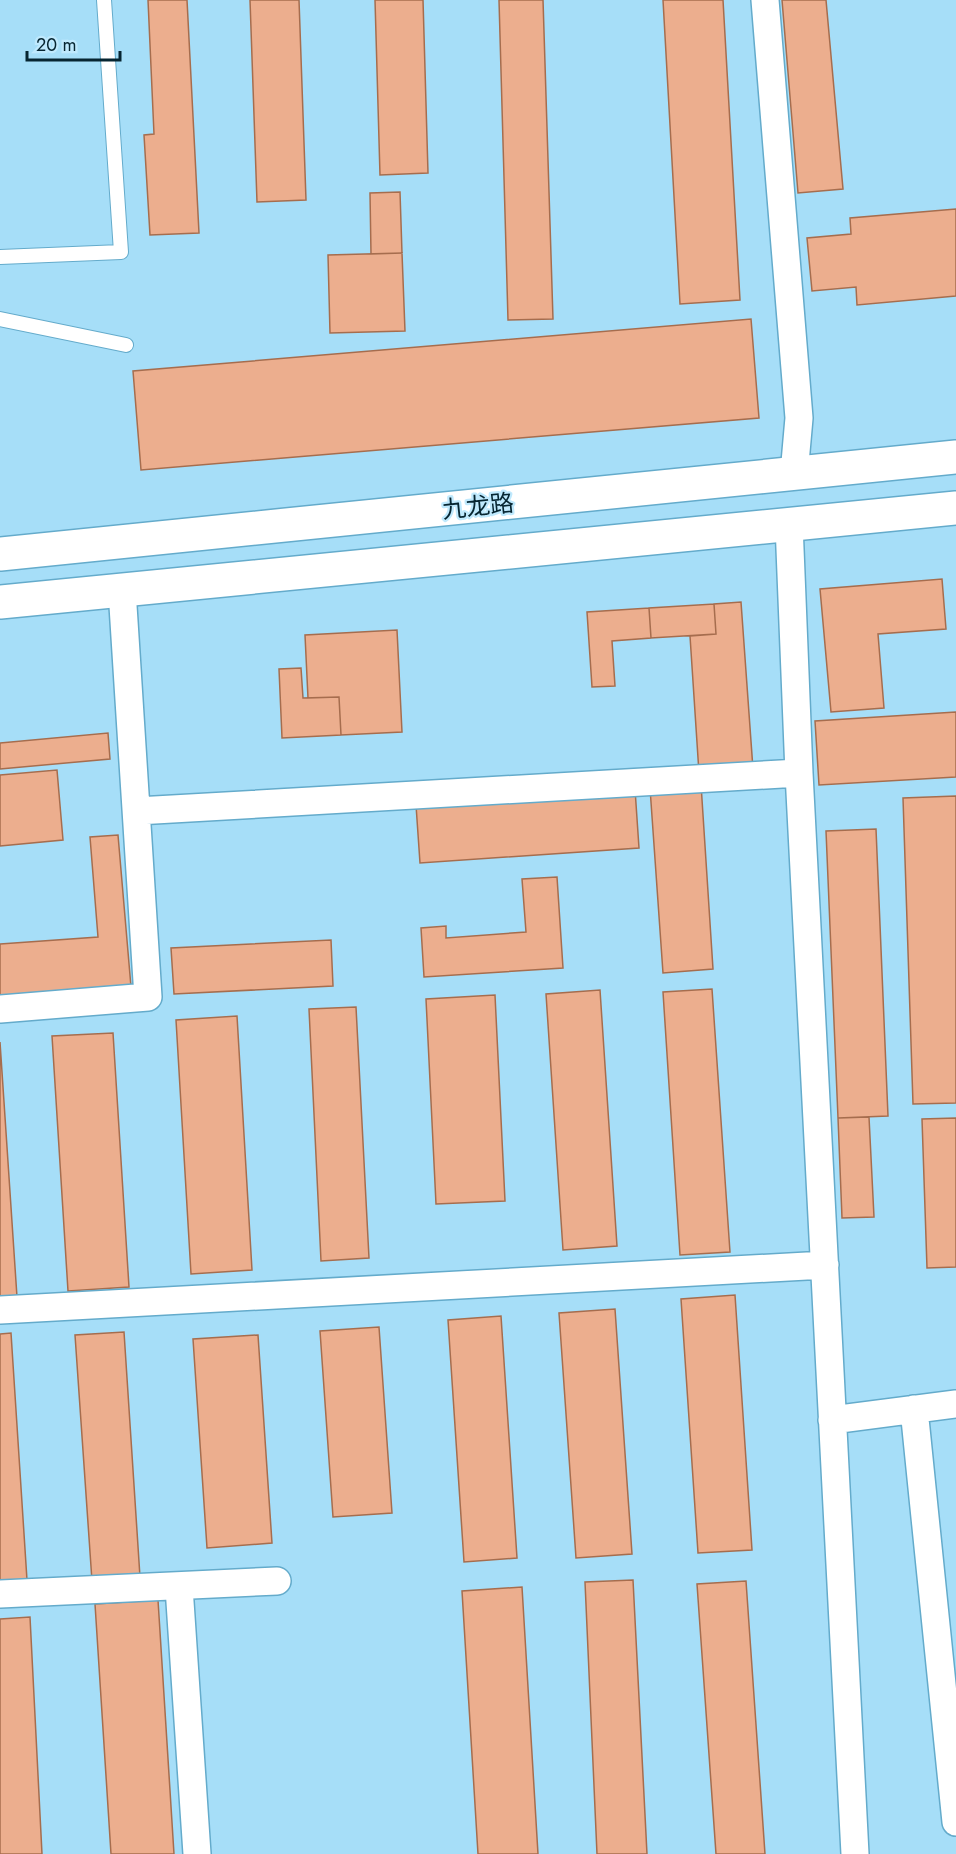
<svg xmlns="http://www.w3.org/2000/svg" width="956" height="1854" font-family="Jost,'Noto Sans SC',sans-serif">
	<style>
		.building { fill: #ecae8e; stroke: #a66d4e; stroke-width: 1.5 }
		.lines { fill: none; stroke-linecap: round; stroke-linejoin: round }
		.service-casing { stroke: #64abcb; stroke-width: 16 }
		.minor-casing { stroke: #64abcb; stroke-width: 30 }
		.secondary-casing { stroke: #64abcb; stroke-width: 36 }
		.service { stroke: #fff; stroke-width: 14 }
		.minor { stroke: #fff; stroke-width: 27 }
		.secondary { stroke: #fff; stroke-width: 33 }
		.labels { text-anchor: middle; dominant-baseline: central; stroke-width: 4.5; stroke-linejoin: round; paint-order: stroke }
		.street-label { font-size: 24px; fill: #062531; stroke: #bfe9fd }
	</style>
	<rect width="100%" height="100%" fill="#a6def8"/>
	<path class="building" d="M148,0H187L199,233L150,235L144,135L154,134Z
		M250,0H299L306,200L257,202Z
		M375,0H423L428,173L380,175Z
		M499,0H543L553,319L508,320Z
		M663,0H723L740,300L680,304Z
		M782,0H826L843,189L798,193Z
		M400,192L402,253L371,254L370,193Z
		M956,209V296L857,305L856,287L812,291L807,238L851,234L850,218Z
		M402,253L405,331L330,333L328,255Z
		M751,319L759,418L141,470L133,371Z
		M942,579L946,629L878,634L884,708L831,712L820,589Z
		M741,602L753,769L699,773L690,636L716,634L714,604Z
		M714,604L716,634L651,638L649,608Z
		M649,608L651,638L612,641L615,686L592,687L587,612Z
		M397,630L402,732L341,735L339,697L308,698L305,635Z
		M301,668L303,698L339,697L341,735L282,738L279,669Z
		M956,712V777L819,785L815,721Z
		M108,733L110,759L0,769V743Z
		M57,770L63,840L0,846V775Z
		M701,784L713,969L663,973L650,788Z
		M635,789L639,848L420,863L416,805Z
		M956,796V1103L913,1104L903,798Z
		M876,829L888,1116L838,1118L826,831Z
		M118,835L131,987L0,996V944L98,937L90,837Z
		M557,877L563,968L424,977L421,928L446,926V938L526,932L522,879Z
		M331,940L333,986L174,994L171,948Z
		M712,989L730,1252L680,1255L663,992Z
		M600,990L617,1246L563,1250L546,994Z
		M495,995L505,1201L436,1204L426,999Z
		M356,1007L369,1258L321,1261L309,1009Z
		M237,1016L252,1270L191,1274L176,1020Z
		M113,1033L129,1287L68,1291L52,1036Z
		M0,1042L17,1297L0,1298Z
		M869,1117L874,1217L842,1218L838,1118Z
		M956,1118V1267L927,1268L922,1119Z
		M735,1295L752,1550L698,1553L681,1299Z
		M615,1309L632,1554L576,1558L559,1313Z
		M501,1316L517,1558L464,1562L448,1320Z
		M379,1327L392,1513L333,1517L320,1331Z
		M124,1332L140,1577L92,1581L75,1335Z
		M11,1333L27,1580L0,1581V1334Z
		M258,1335L272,1543L207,1548L193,1339Z
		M633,1580L647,1854H597L585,1582Z
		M746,1581L765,1854H716L697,1584Z
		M522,1587L538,1854H478L462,1591Z
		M158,1600L174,1854H111L95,1604Z
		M30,1617L42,1854H0V1619Z"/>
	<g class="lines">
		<defs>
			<path id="service" d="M0,257L121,252L104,0
				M0,319L126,345"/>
			<path id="minor" d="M765,0L799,418L794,474
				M789,524L799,773L855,1854
				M137,811L799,773
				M0,1009L148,997L122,590
				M0,1310L825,1265
				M914,1409L956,1822
				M832,1420L956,1404
				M179,1587L197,1854
				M0,1594L277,1581"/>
			<path id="secondary" d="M0,554L956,457
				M0,602L956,508"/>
		</defs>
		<use href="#service" class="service-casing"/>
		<use href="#minor" class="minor-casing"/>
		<use href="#secondary" class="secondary-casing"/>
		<use href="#service" class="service"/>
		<use href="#minor" class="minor"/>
		<use href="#secondary" class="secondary"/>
	</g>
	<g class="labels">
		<g class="street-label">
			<text transform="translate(478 506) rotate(-6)">九龙路</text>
		</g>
	</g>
	<path d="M27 51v9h93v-9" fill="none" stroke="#062531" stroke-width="3"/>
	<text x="36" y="51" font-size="18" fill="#062531" stroke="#bfe9fd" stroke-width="4.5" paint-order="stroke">20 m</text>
</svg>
